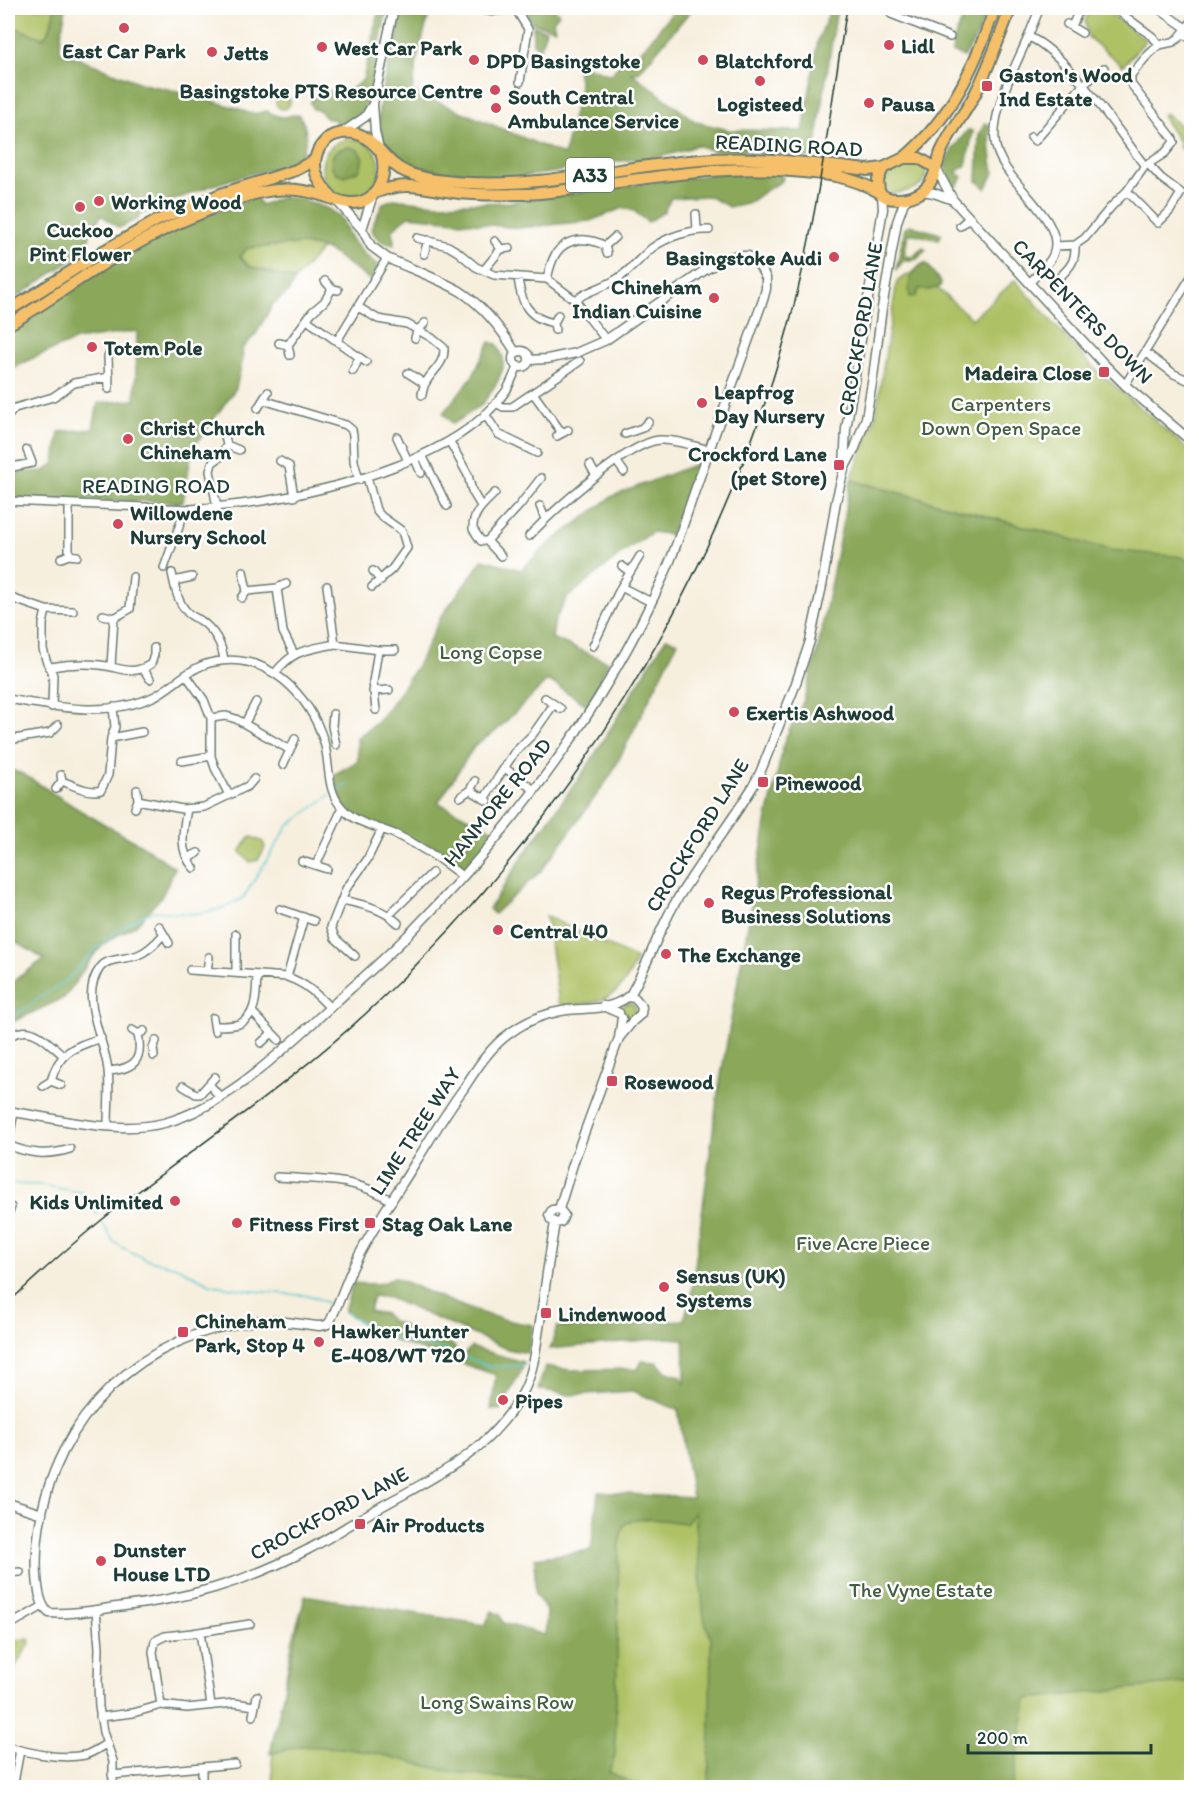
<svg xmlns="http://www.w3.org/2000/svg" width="1199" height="1795" font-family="Itim,sans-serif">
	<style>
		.green { fill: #aec165; stroke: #667f4c; stroke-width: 1.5 }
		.forest { fill: #8aa75a; stroke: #547247; stroke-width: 1.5 }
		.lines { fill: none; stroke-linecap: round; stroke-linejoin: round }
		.stream { stroke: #58c6cd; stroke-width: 1.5 }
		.minor-casing { stroke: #6b7b70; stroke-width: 10 }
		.tertiary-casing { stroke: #6b7b70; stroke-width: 11 }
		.trunk-casing { stroke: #6b7b70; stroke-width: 14 }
		.minor { stroke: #fff; stroke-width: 7 }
		.tertiary { stroke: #fff; stroke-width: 8 }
		.trunk { stroke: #f6c06b; stroke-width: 10 }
		.rail { stroke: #1f3d34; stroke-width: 1.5 }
		.poi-dot { fill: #d1495b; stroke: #fff; stroke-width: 2 }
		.labels { text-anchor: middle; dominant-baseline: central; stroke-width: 5; stroke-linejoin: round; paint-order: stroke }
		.shield { fill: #fff; stroke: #627771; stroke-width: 1.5 }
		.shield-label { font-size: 20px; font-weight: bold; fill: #1f3d34 }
		.poi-label { font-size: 21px; font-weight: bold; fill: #1f3d34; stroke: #fff; text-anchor: start }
		.street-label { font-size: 21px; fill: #1f3d34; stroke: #fff }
		.park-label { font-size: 21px; fill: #435e40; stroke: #fff }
	</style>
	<rect width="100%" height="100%" fill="#fff"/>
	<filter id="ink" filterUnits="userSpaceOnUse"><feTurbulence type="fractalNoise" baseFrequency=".0167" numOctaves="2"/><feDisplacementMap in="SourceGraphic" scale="12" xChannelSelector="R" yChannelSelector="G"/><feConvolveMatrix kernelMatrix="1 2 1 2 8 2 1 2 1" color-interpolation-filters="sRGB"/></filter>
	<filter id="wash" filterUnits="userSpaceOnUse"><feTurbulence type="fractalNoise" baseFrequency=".008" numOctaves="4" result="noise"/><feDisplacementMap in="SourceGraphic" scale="24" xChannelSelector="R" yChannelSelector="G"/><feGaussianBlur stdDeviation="1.35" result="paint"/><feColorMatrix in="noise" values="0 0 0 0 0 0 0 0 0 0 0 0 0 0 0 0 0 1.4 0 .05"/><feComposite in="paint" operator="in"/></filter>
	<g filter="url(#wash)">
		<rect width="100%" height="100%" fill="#f7efde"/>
		<path class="green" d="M8,8H55L50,29L43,39L8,25Z
			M1094,8H1103L1146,40L1123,66L1088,37L1085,20L1090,9Z
			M276 102a7 7 0 1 1 14 0a7 7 0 1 1-14 0Z
			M1165,113L1191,134V157L1179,147L1180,143L1162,116Z
			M322 168a29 29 0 1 1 58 0a29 29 0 1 1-58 0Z
			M916,162C930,169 929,181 915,188C908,192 899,192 891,194L885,190C879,173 902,167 916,162Z
			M302,244L322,248L295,280L249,266L240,257L247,248Z
			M917,270L972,319L1015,280L1090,364L1191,452V521L1184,530L1192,537L1191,559L1189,562L1192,565L1191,1787H730L1054,534L851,480L875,419L897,281Z
			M252,837L263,842L265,848L258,860L250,862L240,852L249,838Z
			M546,916L637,959C625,987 613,1001 582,1004C574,1005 566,1007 559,1003Z
			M622 1010a7 7 0 1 1 14 0a7 7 0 1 1-14 0Z
			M698,1510L714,1623L721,1787L273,1788L272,1761L292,1642L299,1617L307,1598L560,1638L537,1581L534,1566L540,1567L610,1566L613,1513Z
			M29,1639L30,1643L15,1667L8,1694V1642Z"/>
		<path class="forest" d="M55,8H66L61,35L60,51L143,84L177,91L240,109C249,115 257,114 267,111C273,114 278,118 285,117C290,116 293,114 299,115C311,133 307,154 289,166C237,174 187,194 139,215L138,219L119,228L101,215L91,232L85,251L8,303V25L43,38L50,29Z
			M379,8H387L368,101C362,113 350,126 336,123L335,120L325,118L321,111L313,109L310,102L321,92L350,90L363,80Z
			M405,8L411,10L414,18H417L423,13L429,14L418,55L412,91L564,155L580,86L576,63L611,75L623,60L630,65L676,8H693L638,73H632L696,122L729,130L803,131L818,40L828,16L829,8H837L814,158L759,153L751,150L714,151L696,145C671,158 644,157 617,162C596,155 571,170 550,173C523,177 490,181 463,176C458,175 455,172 450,172C447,171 444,173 441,172C437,172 432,170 428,169C421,168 412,167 405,164C390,157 380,140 379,124C376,98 393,51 400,25L397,20L399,12Z
			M527,8H556L555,10L559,14L553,21L555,29L532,23L526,10Z
			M967,8H988L976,38L964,57L952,52L953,42Z
			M533,26L546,30L540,49L533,43Z
			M985,123L989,125L991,153L994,173L986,189L977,181L979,134Z
			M968,130L973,131L966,165L956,172L963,177L955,188C952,183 947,176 946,170C944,156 960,140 968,130Z
			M349,147L358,150L363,158L360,170L345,176L336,173L331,165C332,152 336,149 349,147Z
			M723,173H774L783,177L782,181L765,191L750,202L729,207L708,196L671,198L664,212L648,222L634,211L623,208L590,221L518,228L409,216L393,229L394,245C383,244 376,239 371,229L383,203L394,199L436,204L510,202Z
			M256,197L261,205L283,197L302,199L329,209L342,219L351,239L365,255L379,266L370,280L331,252L322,248L302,244L247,248L240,257L249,266L295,280L288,293L273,304L256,334L242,349L243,359L236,388L192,450L183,502L8,499V473L44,471L55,463L59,432L93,429L98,403L135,400L137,334V331L76,340L31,359L8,372V330L124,254L188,223Z
			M909,225L941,234L939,240L915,234H908L904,256L913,257L922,248L926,250L917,259L903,261L896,270L905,228Z
			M924,263L927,264L941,283L940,287L929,290L919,289L916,296L910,297C907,283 911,271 924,263Z
			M490,342L497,344L503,358V368L498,381L482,405L453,424L443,413L472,377Z
			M696,464L671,535L653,532L625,551L567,598L555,620L552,638L608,662L588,706L548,680L495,732L475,745L438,803L498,832L462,871L426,845L362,820L344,807L333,775L358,761L357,738L377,722L394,700L418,664L441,617L483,559L521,570L545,547L613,496Z
			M851,480L1111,550L1182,557L1191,563V1682L1027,1699L1012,1787H709L711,1639L704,1618L694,1513L686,1523C673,1522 631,1513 624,1526C620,1533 620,1542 619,1550L615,1756L609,1772L640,1787H614L603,1781L597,1784L589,1785L572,1782L488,1777L443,1770L379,1754L342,1748L299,1746L270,1754L305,1595L485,1625L492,1611L500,1615L503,1623L545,1635L547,1612L535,1594V1558L591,1550L598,1492L692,1498L678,1410L633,1391L569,1395L538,1389L545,1366L570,1370L638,1369L642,1361L656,1362L667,1372L680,1376L685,1383L684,1339L666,1338L550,1349L557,1327L684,1320L691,1296L718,1092L767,818L785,739L804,700L817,653Z
			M666,638L678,642L611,775L542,870L494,914L489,909L523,856L587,767Z
			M8,769L23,774L81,811L143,846L175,868L162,896L136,925L109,940L96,952L64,998L8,1024V985L44,959L8,937Z
			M394,1277C439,1297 483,1318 533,1325L528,1353L507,1349L389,1298L373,1296L369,1311L385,1314L393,1322L401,1324L412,1331L438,1334L455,1347V1351L464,1355L471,1347L523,1362L522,1370L500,1410L491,1409L496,1375L380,1336L344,1311L353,1283C367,1284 384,1286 394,1277Z"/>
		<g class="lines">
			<path class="stream" d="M337,791L349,784
				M8,1020L68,979L92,953L111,936L136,919L153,911L193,914L211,911L226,907L243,898L288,826L330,795
				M8,1184L41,1185L83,1193L98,1215
				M103,1224L114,1242L121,1247L146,1259L177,1267L212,1285L254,1291L311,1296L330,1304
				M344,1312L387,1338L446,1350L491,1367L526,1365"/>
		</g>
	</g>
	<g filter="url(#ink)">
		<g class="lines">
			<defs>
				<path id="minor" d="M515,8L528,29L520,82
					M1114,8L1153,37L1159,45
					M1157,8L1186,28
					M891,14L950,37
					M1067,24L1082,33
					M1072,26L1080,8
					M1183,33L1192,40
					M1029,37C1066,52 1119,132 1145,166
					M1031,137L1035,141L1083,85L1104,68
					M1127,191L1158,223L1170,211L1181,193L1161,178L1149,165
					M696,214L697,229
					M960,226L969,218
					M417,238L448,246L458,252L476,267L494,275L547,279L575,300L606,340
					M495,241L501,249L510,248
					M605,246L615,237
					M1055,246L1075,245L1085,238L1111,207L1127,191L1145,166L1165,153L1174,142L1172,137L1131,84V75L1146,57L1159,45L1173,42L1179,38L1192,21
					M424,254L428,240
					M484,270L501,249
					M518,278C521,302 527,318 554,323
					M547,279C549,271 551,260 557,252C568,237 589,237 605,246L607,253
					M325,281L332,289L338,290
					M1055,282C1067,269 1076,265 1075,245
					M1029,283C1037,275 1048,266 1053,255C1068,218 999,182 995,141C992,108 1015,68 1028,37C1032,27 1036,17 1040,8
					M575,300C588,290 603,288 617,279C630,271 640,258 652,248C667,237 691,229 709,230
					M358,307L378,319L407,324L432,338L444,348C445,365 431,371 425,384C424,385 422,394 422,395
					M307,320L366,362
					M555,330L554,323L558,315
					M415,338L417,331L425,323
					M337,341L387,258
					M279,343L288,345L290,355
					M288,345L312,312L324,302L332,289
					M1145,352L1174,374L1192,382
					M108,356L109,389
					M353,371L359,358
					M408,373L425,384
					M1125,385L1192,275
					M533,393L562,433
					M263,400L346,425L352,430L353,435L354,461L359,480
					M496,403L503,407H512L580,361
					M258,408L268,392
					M485,414L498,434L537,453
					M8,416L15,408L53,397L74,383L109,377
					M625,434L642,428L648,422
					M225,436L227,445L239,450
					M557,436L568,430
					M397,437L408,461
					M450,442L468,475L472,491L481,506
					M422,455L447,506
					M415,459L421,473
					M280,461L289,466L294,497
					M617,462L624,472
					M590,465L596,476
					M8,468L32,463L27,450
					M367,477L376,510L381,516L402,531L407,548L392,569L372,587
					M495,493C484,504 472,513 473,529L481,541H487L519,506L541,478
					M8,501L190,509C263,504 332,491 399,465C440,448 480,428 506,391C511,383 514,374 518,366
					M540,506L545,519
					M217,507L210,471L212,463L219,458L227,445
					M529,536C552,512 627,443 659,440C675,439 693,446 709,450
					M487,541L501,556
					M69,555V505
					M61,558L69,555L77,556
					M622,566L630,572
					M164,568L184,513L182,509
					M373,571L381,581
					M172,573C175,587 177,602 188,613C191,616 196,618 200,620C214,630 222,644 224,660
					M174,581L192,577
					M621,587L651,602
					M277,588L283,632L294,654
					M247,591L277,588L286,584
					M8,597L46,610L73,611
					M242,598L247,591L243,571
					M46,610L43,624V649L46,660L53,675L52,707
					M103,615L114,618L130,609L133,577
					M335,644L378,650H395
					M593,646L621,587L640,556
					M111,666L114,618
					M51,667C67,664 83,663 100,665C120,667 131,677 151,664L154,655V648
					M143,669L150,679
					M275,673C294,649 307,650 335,644L327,586
					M186,675L204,700L211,718V756L215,768L229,795
					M373,691L389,690
					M545,698L561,709
					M8,699C55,707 109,718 155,696C175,685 191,666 214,662C266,651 310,694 324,742C331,766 325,791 344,810C357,824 379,827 397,835C420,846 442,860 462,876
					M376,710L373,682L378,650
					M333,714L332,726L336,745
					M211,718L226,716L236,719L290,750
					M245,723L256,702
					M111,738L142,732
					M8,740L50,733L58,725
					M182,761L211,756
					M283,765L295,739
					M505,768L534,790
					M62,781C73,785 89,794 101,790L108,775L111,738L115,727L113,707
					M56,789L62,781L61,775
					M470,790L488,801
					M460,797L470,790L475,781
					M484,799L514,753L533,734L554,704
					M138,800L182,809L204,807L248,786L254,779
					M135,808L138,800L137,790
					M187,809C183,830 178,851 194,868
					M188,858L198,853
					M302,861L327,869
					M316,865L342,809
					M342,900C364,905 382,908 398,923
					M280,909L314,921
					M389,915L432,873
					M159,926L169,943
					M236,934V973
					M355,956L335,938L331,927L346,889L367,860L382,829
					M190,970L287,977C305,983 317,994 330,1008
					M207,971L209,957
					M287,977L304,917
					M252,1012L279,1040
					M213,1018L215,1031
					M215,1026C222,1026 232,1026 239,1024C258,1016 256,991 257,975
					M132,1030L138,1034L144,1031
					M8,1038C11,1036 16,1032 21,1032C36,1028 53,1047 63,1055
					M261,1043L272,1033
					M154,1056L153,1048L156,1041
					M108,1071C135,1069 143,1060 138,1034
					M51,1081C59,1051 74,1047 101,1038
					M209,1084L220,1097
					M43,1086L51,1081L61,1085
					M183,1086L196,1094H200L215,1077
					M108,1126C108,1107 110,1089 108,1070C105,1039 78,997 100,968C108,957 126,960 138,955C148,951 156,943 163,935
					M8,1143L14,1112
					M8,1145C29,1154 47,1156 70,1149
					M277,1177C319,1180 355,1177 392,1201
					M8,1214L11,1207
					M8,1573L20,1572
					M96,1610L99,1648L98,1682L99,1707L103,1732L113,1761V1788
					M8,1626L43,1606
					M200,1632L211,1705
					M161,1705L153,1652L155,1641L165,1636L192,1633L250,1624
					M253,1716L257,1696
					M100,1717L133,1713L161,1705L187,1708L234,1703L255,1706
					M8,1747C31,1753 60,1760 85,1755C92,1753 99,1748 106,1744
					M202,1767L235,1764
					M112,1775L202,1767V1788
					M13,1788L20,1750"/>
				<path id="tertiary" d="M472,8L492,11L512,8
					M340,134L365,117L373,104
					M379,149L375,131L373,104L394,8
					M936,168L953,200L1104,364L1125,385L1192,442
					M922,191L934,193L953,200
					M336,200L362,229L371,246L387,258C411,269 437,278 460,291C483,306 502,330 516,353
					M362,229L373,195
					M513 359a8 8 0 1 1 16 0a8 8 0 1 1-16 0Z
					M844,466L846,429L883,209L882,196
					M629,997C647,967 657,934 675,903C699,863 728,827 752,788L760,773L795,686L810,641L822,586L836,501L844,469L855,448L866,418L873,377L882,308L897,222L904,202L910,197
					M603,1006L619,1013
					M8,1111C55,1118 116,1135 164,1123C228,1106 287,1046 336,1002C361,979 387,957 411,932C514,827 605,708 665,573C678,544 687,512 698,482C719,421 741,361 763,300L766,289V278L760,267L748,256H734L726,258L705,270L606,340L576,353L547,359L529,360
					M559,1209L552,1210L549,1215L551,1220L555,1223C549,1256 545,1289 540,1322C536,1347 534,1374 521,1396C486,1455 434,1477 377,1509C353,1522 330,1538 307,1550C244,1583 186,1599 117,1607C95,1610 71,1615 49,1613C33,1600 36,1549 39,1530C54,1417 143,1332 257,1321C278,1319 298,1324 319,1326C323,1326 324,1326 328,1324C333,1320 349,1273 355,1263C373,1227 396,1194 417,1160C432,1136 447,1111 464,1088C477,1068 490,1047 510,1033C526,1021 547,1013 567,1010C584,1008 604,1010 619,1002C622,1001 625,999 627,997L635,998L642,1007L641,1014L633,1021L619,1038
					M559,1209L575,1158L619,1038L622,1018
					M555,1223L561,1222L564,1215L559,1209
					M8,1503L42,1514"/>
				<path id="trunk" d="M904,158C953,116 974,67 995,8
					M936,168L919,158H904L883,168L878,180L879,192C890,205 919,198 928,186C936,176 937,163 941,152C951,129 968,110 978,88C991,62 1000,34 1011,8
					M377,192C408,181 422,188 452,192C475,195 498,195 521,194C546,194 572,189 597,185C663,176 725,165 792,171C826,174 848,175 879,192
					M334,199C319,185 308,167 320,147C324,142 328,137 334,135C372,122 379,161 406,172C424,180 449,182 469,183C547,187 622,166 700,160C756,155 812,164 868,170L883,168
					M8,311L105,250L158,220L221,194L296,170L315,160
					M8,325C46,303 82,276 120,254C147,237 176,223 206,211C224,204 243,196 262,192C282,188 302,189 321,195C331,198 341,203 352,203C379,203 388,174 381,152"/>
			</defs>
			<use href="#minor" class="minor-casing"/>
			<use href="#tertiary" class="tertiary-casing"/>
			<use href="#trunk" class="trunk-casing"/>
			<use href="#minor" class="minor"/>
			<use href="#tertiary" class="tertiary"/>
			<use href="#trunk" class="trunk"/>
			<path class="rail" d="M8,1303C45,1268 83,1234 123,1203C208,1138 298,1078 376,1004C568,824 720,579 789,324C818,220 829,114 847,8"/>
		</g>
	</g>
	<g class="poi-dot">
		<circle cx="124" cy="28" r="6"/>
		<circle cx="889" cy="45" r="6"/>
		<circle cx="322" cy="47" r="6"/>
		<circle cx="212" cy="52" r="6"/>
		<circle cx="474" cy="60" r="6"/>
		<circle cx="703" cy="60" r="6"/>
		<circle cx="760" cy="81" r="6"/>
		<rect x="981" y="80" width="12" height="12" rx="3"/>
		<circle cx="495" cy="90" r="6"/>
		<circle cx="869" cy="103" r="6"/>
		<circle cx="496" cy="108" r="6"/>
		<circle cx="99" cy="201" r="6"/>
		<circle cx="80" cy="207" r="6"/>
		<circle cx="834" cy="257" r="6"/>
		<circle cx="714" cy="298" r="6"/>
		<circle cx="92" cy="347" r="6"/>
		<rect x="1098" y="366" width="12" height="12" rx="3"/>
		<circle cx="702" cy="403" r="6"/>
		<circle cx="128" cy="439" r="6"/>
		<rect x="833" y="459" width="12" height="12" rx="3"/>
		<circle cx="118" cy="524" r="6"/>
		<circle cx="734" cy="712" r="6"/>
		<rect x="757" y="776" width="12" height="12" rx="3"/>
		<circle cx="709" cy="903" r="6"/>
		<circle cx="498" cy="930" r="6"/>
		<circle cx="666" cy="954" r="6"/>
		<rect x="606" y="1075" width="12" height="12" rx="3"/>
		<circle cx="175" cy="1201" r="6"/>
		<circle cx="237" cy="1223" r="6"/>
		<rect x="364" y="1217" width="12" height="12" rx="3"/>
		<circle cx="664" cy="1287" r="6"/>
		<rect x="540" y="1307" width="12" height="12" rx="3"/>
		<rect x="177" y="1326" width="12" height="12" rx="3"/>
		<circle cx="319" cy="1342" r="6"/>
		<circle cx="503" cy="1400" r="6"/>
		<rect x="354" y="1518" width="12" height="12" rx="3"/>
		<circle cx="101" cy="1561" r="6"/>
	</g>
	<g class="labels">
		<rect class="shield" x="566" y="158" width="48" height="34" rx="4.5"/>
		<g class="shield-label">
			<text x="590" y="175">A33</text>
		</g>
		<g class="poi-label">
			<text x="901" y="45">Lidl</text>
			<text x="334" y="47">West Car Park</text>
			<text x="124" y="50" text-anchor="middle">East Car Park</text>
			<text x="224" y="52">Jetts</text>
			<text x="486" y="60">DPD Basingstoke</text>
			<text x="715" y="60">Blatchford</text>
			<text x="999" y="74">Gaston's Wood<tspan x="999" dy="24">Ind Estate</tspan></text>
			<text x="483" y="90" text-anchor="end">Basingstoke PTS Resource Centre</text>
			<text x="508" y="96">South Central<tspan x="508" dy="24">Ambulance Service</tspan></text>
			<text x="760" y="103" text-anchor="middle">Logisteed</text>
			<text x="881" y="103">Pausa</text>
			<text x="111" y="201">Working Wood</text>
			<text x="80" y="229" text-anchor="middle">Cuckoo<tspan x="80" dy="24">Pint Flower</tspan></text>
			<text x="822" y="257" text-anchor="end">Basingstoke Audi</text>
			<text x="702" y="286" text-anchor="end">Chineham<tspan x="702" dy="24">Indian Cuisine</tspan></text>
			<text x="104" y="347">Totem Pole</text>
			<text x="1092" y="372" text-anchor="end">Madeira Close</text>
			<text x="714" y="391">Leapfrog<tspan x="714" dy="24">Day Nursery</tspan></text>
			<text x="140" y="427">Christ Church<tspan x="140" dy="24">Chineham</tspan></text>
			<text x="827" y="453" text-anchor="end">Crockford Lane<tspan x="827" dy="24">(pet Store)</tspan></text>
			<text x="130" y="512">Willowdene<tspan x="130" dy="24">Nursery School</tspan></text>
			<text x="746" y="712">Exertis Ashwood</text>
			<text x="775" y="782">Pinewood</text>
			<text x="721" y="891">Regus Professional<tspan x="721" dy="24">Business Solutions</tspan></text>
			<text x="510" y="930">Central 40</text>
			<text x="678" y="954">The Exchange</text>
			<text x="624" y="1081">Rosewood</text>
			<text x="163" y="1201" text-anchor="end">Kids Unlimited</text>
			<text x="249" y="1223">Fitness First</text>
			<text x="382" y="1223">Stag Oak Lane</text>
			<text x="676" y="1275">Sensus (UK)<tspan x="676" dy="24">Systems</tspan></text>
			<text x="558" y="1313">Lindenwood</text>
			<text x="195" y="1320">Chineham<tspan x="195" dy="24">Park, Stop 4</tspan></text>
			<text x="331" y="1330">Hawker Hunter<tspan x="331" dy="24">E-408/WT 720</tspan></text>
			<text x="515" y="1400">Pipes</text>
			<text x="372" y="1524">Air Products</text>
			<text x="113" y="1549">Dunster<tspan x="113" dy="24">House LTD</tspan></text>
		</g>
		<g class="street-label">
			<text transform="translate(789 145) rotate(3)">READING ROAD</text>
			<text transform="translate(1083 311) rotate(46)">CARPENTERS DOWN</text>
			<text transform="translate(860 329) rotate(-80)">CROCKFORD LANE</text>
			<text x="156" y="485">READING ROAD</text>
			<text transform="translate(497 802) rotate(-51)">HANMORE ROAD</text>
			<text transform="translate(697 835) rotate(-58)">CROCKFORD LANE</text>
			<text transform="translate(415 1131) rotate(-57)">LIME TREE WAY</text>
			<text transform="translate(329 1513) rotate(-28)">CROCKFORD LANE</text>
		</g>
		<g class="park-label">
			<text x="1001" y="403">Carpenters<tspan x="1001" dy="24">Down Open Space</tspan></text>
			<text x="491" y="651">Long Copse</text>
			<text x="863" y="1242">Five Acre Piece</text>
			<text x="921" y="1589">The Vyne Estate</text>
			<text x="497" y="1701">Long Swains Row</text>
		</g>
	</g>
	<rect width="1199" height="1795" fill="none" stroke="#fff" stroke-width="30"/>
	<path d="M968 1744v9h183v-9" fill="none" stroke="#1f3d34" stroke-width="3"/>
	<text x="977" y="1744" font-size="18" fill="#1f3d34" stroke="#ffffff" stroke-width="4.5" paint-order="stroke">200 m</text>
</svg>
